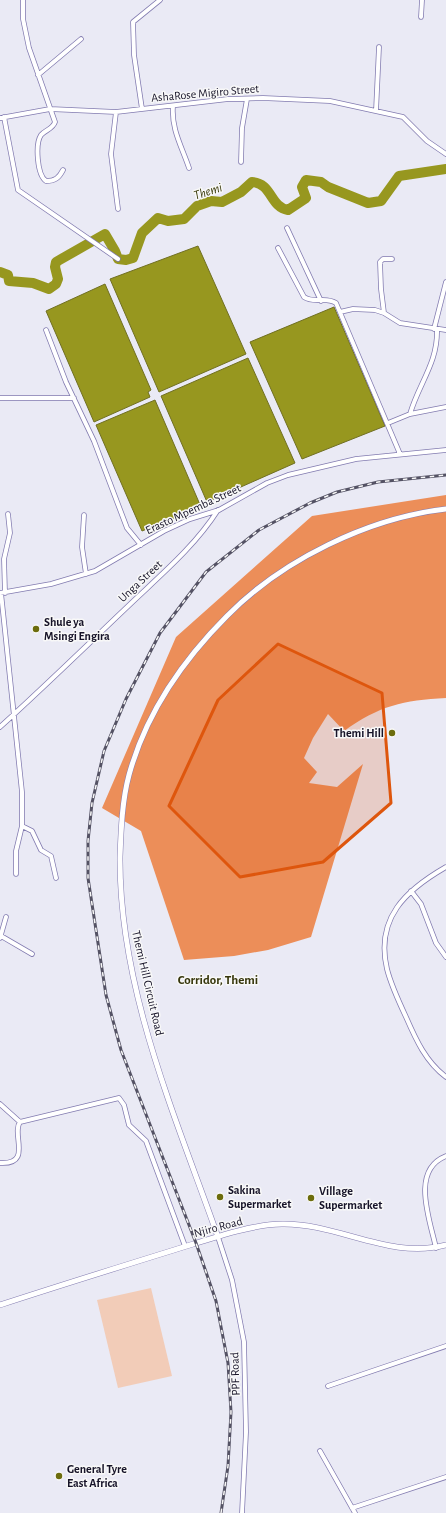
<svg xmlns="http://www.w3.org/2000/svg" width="446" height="1513" font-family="'Alegreya Sans',sans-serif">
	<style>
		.green { fill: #f2ccb8 }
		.forest { fill: #ec8e59 }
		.water { fill: #97971f; stroke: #706f22 }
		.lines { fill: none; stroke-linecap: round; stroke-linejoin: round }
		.river { stroke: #97971f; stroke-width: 10 }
		.minor-casing { stroke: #827bb0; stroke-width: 5.5 }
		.tertiary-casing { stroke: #827bb0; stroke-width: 6 }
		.minor { stroke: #fff; stroke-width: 4 }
		.tertiary { stroke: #fff; stroke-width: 5 }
		.rail-casing { stroke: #545264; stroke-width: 3 }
		.rail { stroke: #f8f8f8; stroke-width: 1.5; stroke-dasharray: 4.5; stroke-linecap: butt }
		.marked { fill: #de560d; fill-opacity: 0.2; stroke: #de560d; stroke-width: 3; stroke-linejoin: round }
		.poi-dot { fill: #6c6c0c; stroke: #f8f8f8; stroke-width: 1.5 }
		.labels { text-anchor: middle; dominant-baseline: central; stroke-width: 3; stroke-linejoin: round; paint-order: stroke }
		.street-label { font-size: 12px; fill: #161328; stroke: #f8f8f8 }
		.poi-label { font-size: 12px; font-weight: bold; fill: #161328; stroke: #f8f8f8; text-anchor: start }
		.water-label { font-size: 13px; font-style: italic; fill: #383808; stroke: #f8f8f8 }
		.neighbourhood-label { font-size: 13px; font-weight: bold; fill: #36360c; stroke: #f8f8f8 }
	</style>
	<rect width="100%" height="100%" fill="#eaeaf5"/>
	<path class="green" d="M151,1288L172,1376L118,1388L97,1300Z"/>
	<path class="forest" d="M446,495V698C403,700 379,706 344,731L328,714L313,738L304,758L317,772L309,783L337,787L363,764L311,937L268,950L234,956L184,960L141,831L102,808L176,637L312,516Z"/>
	<path class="water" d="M198,246L246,354L159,392L110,279Z
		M105,284L151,390L148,392L150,397L94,422L46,311Z
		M334,307L385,426L302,459L250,342Z
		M248,358L295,463L207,502L161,396Z
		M155,400L201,507L142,531L96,425Z"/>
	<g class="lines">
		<path class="river" d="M0,272L8,275L9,281L33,283L49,289L56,284L58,279L55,267L56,262L105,234L115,251L118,259L126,260L133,258L142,233L158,218L168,221L184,219L197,206L211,201L222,202L241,192L252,182C272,183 270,207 288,210L306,198L302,187L306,180L321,182L328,187L368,203L381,201L399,176L446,169"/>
		<defs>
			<path id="minor" d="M23,0V19L29,48L55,122C53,129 45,130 41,135C35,144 37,175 46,181C55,181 59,178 63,170
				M421,17L422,0
				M38,75L81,39
				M173,106C171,129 182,147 189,168
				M142,109L134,55L133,22L160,0
				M376,111L379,47
				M116,112L111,154L118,209
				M4,117L18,190L118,259
				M0,118L50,109L116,112L228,99L263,98L330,101L403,117L427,141L446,154
				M241,162L242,128L247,99
				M287,228L321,301
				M278,248L304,297C314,304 326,296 336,303L400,454
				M340,312L353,309L375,310L384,313L400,323L446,330
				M384,313L381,289L380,262L383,259H392
				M434,329L446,282
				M46,330L66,382L94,441L127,528L141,545
				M0,398H74
				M410,414C419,383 438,363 437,329
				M388,423L410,414L446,407
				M84,515L82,547L86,574
				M0,593L51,584L95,571L164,531L190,519L219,510L267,483L288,475L356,459L446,450
				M1,593L22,792V826L16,851V874
				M5,593L4,559L10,533L8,514
				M0,727C42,689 83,649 124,610C157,578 193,549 218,510
				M22,826L32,831L41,850L51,856L56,878
				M446,867C406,890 375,918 387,969C391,985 399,1002 406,1017C416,1040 426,1062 446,1077
				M411,891L421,904L436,943L446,957
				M1,936L32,954
				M0,938L6,917
				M0,1104L20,1122
				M0,1163C33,1165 11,1134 20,1122L119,1098L124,1105L129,1125L146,1141L185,1246
				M218,1237L232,1280L244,1342L246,1432L242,1513
				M436,1248C430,1220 410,1170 446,1156
				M328,1386L446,1346
				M320,1451L355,1513
				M352,1508L446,1477"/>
			<path id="tertiary" d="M218,1237C175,1115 119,989 120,857C121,830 122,801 129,775C146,713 182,661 227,616C282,560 368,518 446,509
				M0,1305C58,1286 116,1268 174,1250C204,1241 251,1224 282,1224C338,1223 390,1260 446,1245"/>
		</defs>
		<use href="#minor" class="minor-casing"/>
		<use href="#tertiary" class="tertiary-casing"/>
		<use href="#minor" class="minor"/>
		<use href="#tertiary" class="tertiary"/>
		<defs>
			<path id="rail" d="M221,1513L228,1466L231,1412L228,1363L216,1301L196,1243L121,1050L106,995L88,878V841L92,803L104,751L126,699L160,633L206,572L259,530L310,503L337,492L378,482L446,475"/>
		</defs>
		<use href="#rail" class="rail-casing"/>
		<use href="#rail" class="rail"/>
	</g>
	<path class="marked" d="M278,644L382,693L391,803L323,862L240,877L169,806L218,700Z"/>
	<g class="poi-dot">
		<circle cx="36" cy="629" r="4"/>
		<circle cx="392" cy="733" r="4"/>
		<circle cx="220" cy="1197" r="4"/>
		<circle cx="311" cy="1198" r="4"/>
		<circle cx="59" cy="1476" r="4"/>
	</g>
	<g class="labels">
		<g class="street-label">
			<text transform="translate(205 93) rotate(-5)">AshaRose Migiro Street</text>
			<text transform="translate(193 509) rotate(-25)">Erasto Mpemba Street</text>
			<text transform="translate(140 581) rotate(-43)">Unga Street</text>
			<text transform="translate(148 983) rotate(77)">Themi Hill Circuit Road</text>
			<text transform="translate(218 1227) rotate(-15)">Njiro Road</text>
			<text transform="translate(235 1374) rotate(-92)">PPF Road</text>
		</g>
		<g class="poi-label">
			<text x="44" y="622">Shule ya<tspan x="44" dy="14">Msingi Engira</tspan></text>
			<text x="384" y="733" text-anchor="end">Themi Hill</text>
			<text x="228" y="1190">Sakina<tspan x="228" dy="14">Supermarket</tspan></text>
			<text x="319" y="1191">Village<tspan x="319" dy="14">Supermarket</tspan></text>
			<text x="67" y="1469">General Tyre<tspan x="67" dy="14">East Africa</tspan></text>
		</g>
		<g class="water-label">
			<text transform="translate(208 192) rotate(-18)">Themi</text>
		</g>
		<g class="neighbourhood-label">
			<text x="218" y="980">Corridor, Themi</text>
		</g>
	</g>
</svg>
